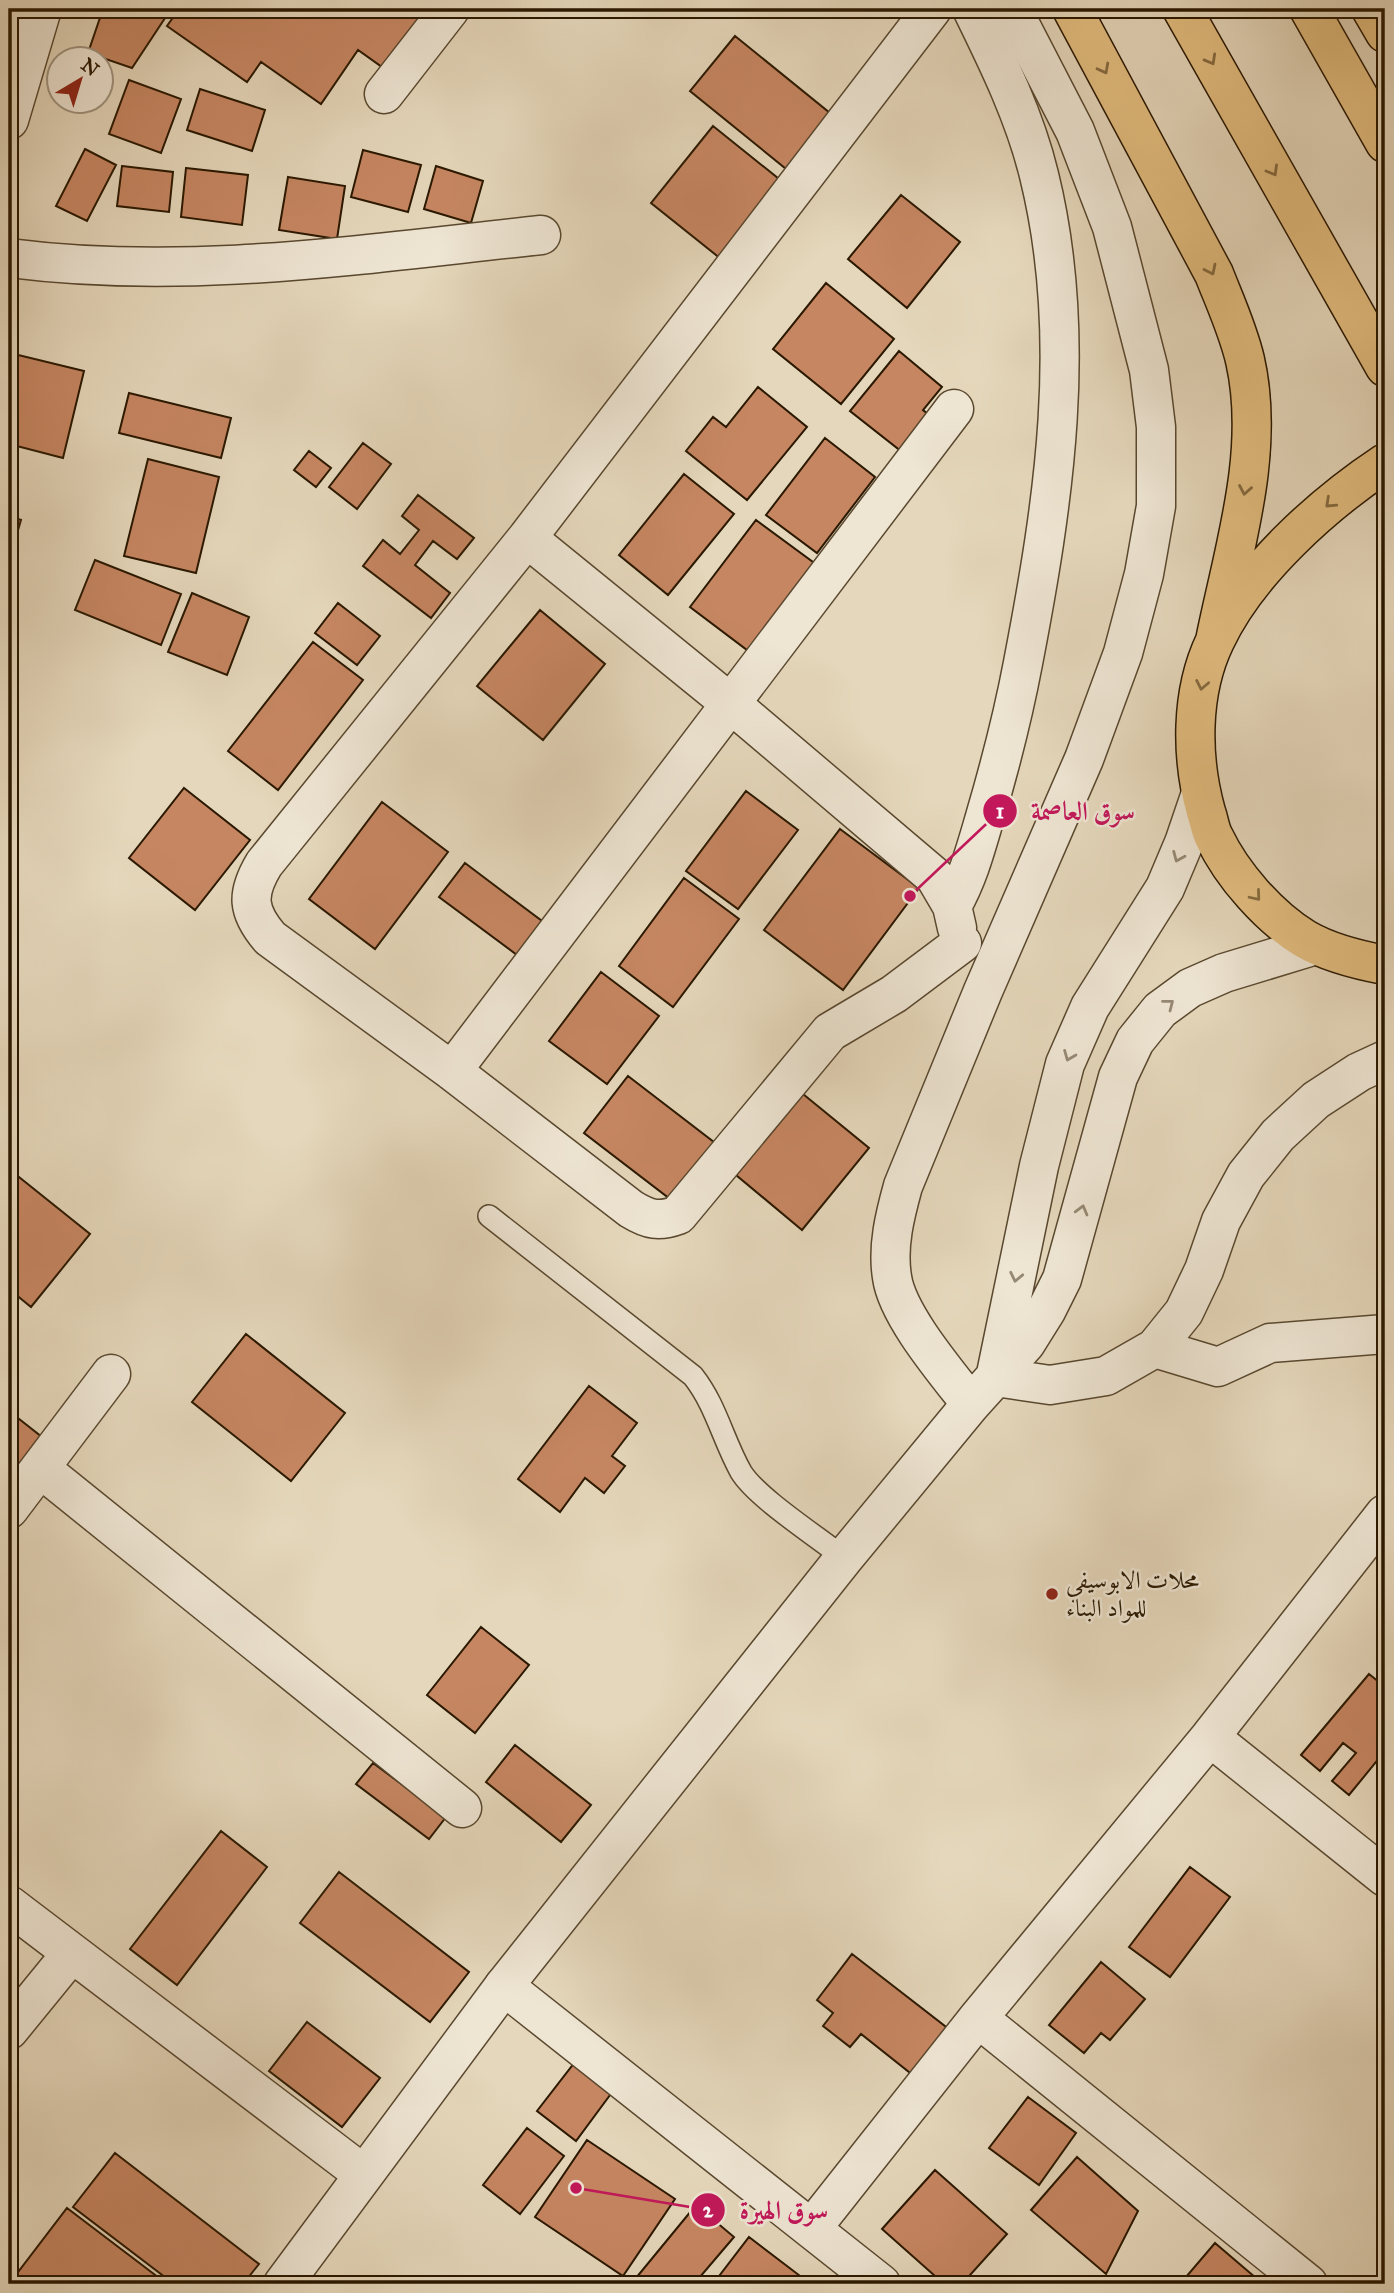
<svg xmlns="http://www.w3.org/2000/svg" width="1394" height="2293" font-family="'IM FELL Great Primer',Amiri,serif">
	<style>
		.building { fill: #c68662; stroke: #2a1800; stroke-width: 2 }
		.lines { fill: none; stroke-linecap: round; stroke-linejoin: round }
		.service-casing { stroke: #59482f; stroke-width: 24 }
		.minor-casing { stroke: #59482f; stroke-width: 41 }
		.tertiary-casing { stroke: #59482f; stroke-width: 41 }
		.primary-casing { stroke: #2a1800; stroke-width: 41 }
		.motorway-casing { stroke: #2a1800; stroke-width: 41 }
		.service { stroke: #eee5d3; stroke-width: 21 }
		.minor { stroke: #eee5d3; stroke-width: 38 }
		.tertiary { stroke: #eee5d3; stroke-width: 38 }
		.primary { stroke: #e2bc7e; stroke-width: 38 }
		.motorway { stroke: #e2bc7e; stroke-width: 38 }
		.oneway { stroke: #866a3f }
		.oneway2 { stroke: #968974 }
		.poi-dot { fill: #8f2418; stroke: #eee5d3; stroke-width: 2.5 }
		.labels { text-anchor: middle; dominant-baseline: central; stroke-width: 5; stroke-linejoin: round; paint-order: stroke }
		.poi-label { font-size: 24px; fill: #2a1800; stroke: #eee5d3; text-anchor: start }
		.leader { fill: none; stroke: #c2185b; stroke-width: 2.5 }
		.callout-dot { fill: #c2185b; stroke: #eee5d3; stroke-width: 2.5 }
		.mark-label { font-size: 21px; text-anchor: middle; font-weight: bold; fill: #fff }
		.callout-label { font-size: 26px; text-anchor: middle; font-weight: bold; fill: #c2185b; stroke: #eee5d3; stroke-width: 5; stroke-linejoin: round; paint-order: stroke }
	</style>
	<rect width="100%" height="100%" fill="#e5d7bb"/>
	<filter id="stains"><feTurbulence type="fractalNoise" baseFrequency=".00286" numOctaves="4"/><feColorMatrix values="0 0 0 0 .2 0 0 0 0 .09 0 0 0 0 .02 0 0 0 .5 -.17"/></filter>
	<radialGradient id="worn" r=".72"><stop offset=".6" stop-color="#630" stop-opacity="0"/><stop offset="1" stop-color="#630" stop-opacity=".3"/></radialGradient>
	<path class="building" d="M103,9H171L132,68L88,53Z
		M179,9H405L424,22L389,72L358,50L321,104L261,62L247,82L167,26Z
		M735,36L841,122L796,177L690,91Z
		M129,80L181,99L161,153L109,134Z
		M200,89L265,110L252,151L187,130Z
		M713,126L789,187L726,263L651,203Z
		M85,149L116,165L87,221L56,206Z
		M363,150L421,165L408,212L351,197Z
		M122,166L173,172L169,212L117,206Z
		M436,166L483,181L471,223L424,209Z
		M186,168L248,175L242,225L181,217Z
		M288,177L345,186L337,239L279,230Z
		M901,195L960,242L907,308L848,259Z
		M826,283L894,339L841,404L773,349Z
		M899,351L942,387L923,410L939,423L911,459L850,411Z
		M10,353L84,371L63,458L9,444Z
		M758,387L807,427L747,500L686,451L713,417L726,427Z
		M129,393L231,418L221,458L119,433Z
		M825,438L875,477L817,553L766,515Z
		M363,443L391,464L357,509L329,487Z
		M309,451L331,468L316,487L294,470Z
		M148,459L219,477L196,573L124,556Z
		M684,474L734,514L668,595L619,555Z
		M418,495L474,538L457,559L433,541L415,565L450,593L431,618L363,566L383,540L400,554L419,530L402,516Z
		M9,516L21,520L9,561Z
		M756,520L817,565L751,653L690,607Z
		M95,560L181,594L161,645L75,610Z
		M192,593L249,617L227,675L168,652Z
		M338,603L380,636L357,665L315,633Z
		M540,610L605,664L543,740L477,686Z
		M313,642L363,680L278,790L228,751Z
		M184,788L250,840L195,910L129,858Z
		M746,791L798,830L738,909L686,871Z
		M382,802L448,852L375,949L309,899Z
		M840,829L919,888L843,990L764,930Z
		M465,863L542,921L517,955L439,897Z
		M684,878L739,919L673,1007L619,966Z
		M601,972L659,1016L607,1084L549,1041Z
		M628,1076L719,1146L674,1202L584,1133Z
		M803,1094L869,1148L802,1230L736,1175Z
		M14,1173L90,1234L31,1307L9,1289V1180Z
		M246,1334L345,1413L291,1481L192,1402Z
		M589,1386L637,1423L612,1456L625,1466L604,1493L585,1478L560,1512L518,1479Z
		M9,1411L47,1441L9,1489Z
		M481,1627L529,1665L475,1733L427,1695Z
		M1369,1674L1385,1687V1751L1349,1795L1332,1781L1356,1753L1343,1743L1320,1771L1301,1755Z
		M515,1745L591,1805L561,1842L486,1782Z
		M373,1763L446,1817L429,1839L356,1784Z
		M221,1831L267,1867L177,1985L130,1949Z
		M1190,1867L1230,1897L1170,1977L1129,1947Z
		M339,1872L469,1972L430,2022L300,1923Z
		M852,1954L950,2030L914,2076L861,2034L850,2047L823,2026L833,2013L817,2000Z
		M1101,1962L1145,1999L1110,2040L1101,2033L1084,2053L1049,2025Z
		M307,2022L380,2078L342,2127L269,2071Z
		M575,2062L613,2091L576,2141L537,2111Z
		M1028,2097L1076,2133L1039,2185L989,2148Z
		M527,2128L564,2156L520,2214L483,2185Z
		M587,2140L675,2199L623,2276L535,2217Z
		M115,2153L259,2264L243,2284H174L73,2207Z
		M1077,2157L1138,2211L1106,2274L1031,2210Z
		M935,2170L1007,2234L962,2284H944L882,2229Z
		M696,2205L734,2237L694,2284H643L636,2278Z
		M67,2208L167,2284H9Z
		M749,2237L808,2282L806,2284H713Z
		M1215,2243L1263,2284H1180Z"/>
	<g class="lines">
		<defs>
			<path id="service" d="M489,1216L693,1376C716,1405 723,1440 741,1472C757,1498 818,1537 844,1558"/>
			<path id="minor" d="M932,9L527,538L264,864C246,894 247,911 270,938L452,1071L631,1209C649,1220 659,1222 678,1215L830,1032L894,994L962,943
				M384,94L450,9
				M9,120L42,9
				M9,258C188,281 362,254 541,235
				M527,538L730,703L935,877L952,906L957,928
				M952,906C968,878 976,848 985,817C1000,766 1013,716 1023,663C1054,502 1079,337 1039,175C1025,117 998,62 972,9
				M452,1071L954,409
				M1155,1348L1218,1367L1270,1343L1385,1334
				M996,1377L1050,1385L1106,1376L1155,1348L1184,1312L1204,1270L1221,1221L1246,1175L1278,1135L1316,1100L1359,1072L1385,1060
				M40,1468L462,1808
				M9,1509L111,1374
				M1210,1737L1385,1877
				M9,1905L363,2174
				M504,1986L881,2284
				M978,2018L1308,2284
				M9,2030L71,1954
				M812,2228L978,2018L1210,1737L1385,1514"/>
			<path id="tertiary" d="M996,1374L1039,1166L1065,1064L1090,1007L1165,888L1184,843L1201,793
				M971,1404C947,1373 897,1315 892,1277C887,1246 895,1215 903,1186L983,991L1084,759L1123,653L1144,574L1156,506V427L1149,370L1112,227L1075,131L1012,9
				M283,2284L504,1986L844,1558L971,1404L1026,1343L1046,1311L1062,1279L1118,1077L1135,1041L1160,1010L1190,988L1224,973L1316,945"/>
			<path id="primary" d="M1072,9L1214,274C1225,302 1238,330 1245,360C1266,452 1233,551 1215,641
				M1371,9L1385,33
				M1385,463C1323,504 1247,572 1215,641C1190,693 1191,758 1206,812C1209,820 1210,830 1214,837C1232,875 1269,917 1305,939C1329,953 1358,960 1385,965"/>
			<path id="motorway" d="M1182,9L1385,367
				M1309,9L1385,143"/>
		</defs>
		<use href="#service" class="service-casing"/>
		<use href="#minor" class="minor-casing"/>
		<use href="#tertiary" class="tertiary-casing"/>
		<use href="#primary" class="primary-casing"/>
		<use href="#motorway" class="motorway-casing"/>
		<use href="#service" class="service"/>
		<use href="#minor" class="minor"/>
		<use href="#tertiary" class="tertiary"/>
		<use href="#primary" class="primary"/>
		<use href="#motorway" class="motorway"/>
	</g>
	<defs><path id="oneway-chevron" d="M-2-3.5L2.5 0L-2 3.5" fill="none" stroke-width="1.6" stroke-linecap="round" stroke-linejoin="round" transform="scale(1.75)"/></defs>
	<g class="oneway">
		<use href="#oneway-chevron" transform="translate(1211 60) rotate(61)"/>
		<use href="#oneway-chevron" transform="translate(1104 69) rotate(62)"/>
		<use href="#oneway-chevron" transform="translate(1273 171) rotate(60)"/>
		<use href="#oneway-chevron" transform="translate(1211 270) rotate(64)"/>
		<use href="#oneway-chevron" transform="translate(1245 490) rotate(100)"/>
		<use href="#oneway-chevron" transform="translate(1330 503) rotate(137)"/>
		<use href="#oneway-chevron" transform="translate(1202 685) rotate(101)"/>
		<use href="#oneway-chevron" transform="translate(1256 896) rotate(50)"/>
	</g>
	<g class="oneway2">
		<use href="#oneway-chevron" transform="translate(1178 857) rotate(113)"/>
		<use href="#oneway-chevron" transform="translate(1169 1004) rotate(-38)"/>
		<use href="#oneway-chevron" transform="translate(1069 1056) rotate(112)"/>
		<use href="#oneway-chevron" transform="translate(1082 1210) rotate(-75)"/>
		<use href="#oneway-chevron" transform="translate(1016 1277) rotate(102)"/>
	</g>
	<circle class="poi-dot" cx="1052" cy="1594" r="7"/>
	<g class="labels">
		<g class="poi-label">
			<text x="1066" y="1580">محلات الابوسيفي<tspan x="1066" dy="28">للمواد البناء</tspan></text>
		</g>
	</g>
	<path class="leader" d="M910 896L1000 811M576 2188L708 2210"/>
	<g class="callout-dot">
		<circle cx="910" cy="896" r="7"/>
		<circle cx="576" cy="2188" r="7"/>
		<circle cx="1000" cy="811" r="18"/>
		<circle cx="708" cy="2210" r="18"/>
	</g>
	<g class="mark-label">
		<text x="1000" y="818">1</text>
		<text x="708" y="2217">2</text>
	</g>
	<g class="callout-label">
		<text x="1083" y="820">سوق العاصمة</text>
		<text x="784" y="2219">سوق الهيرة</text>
	</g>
	<rect width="1394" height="2293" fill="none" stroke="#e5d7bb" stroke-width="35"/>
	<rect x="10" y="10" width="1373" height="2272" fill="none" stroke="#2a1800" stroke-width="3.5"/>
	<rect x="18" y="18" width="1359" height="2258" fill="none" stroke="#2a1800" stroke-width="2"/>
	<g transform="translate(80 80) rotate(38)"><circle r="33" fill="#eee5d3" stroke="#a0937f" stroke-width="2"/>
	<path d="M0-5L12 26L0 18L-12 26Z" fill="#8f2418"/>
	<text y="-10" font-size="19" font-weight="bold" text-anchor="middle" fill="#2a1800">N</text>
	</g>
	<rect width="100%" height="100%" filter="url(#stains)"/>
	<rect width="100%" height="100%" fill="url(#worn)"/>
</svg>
